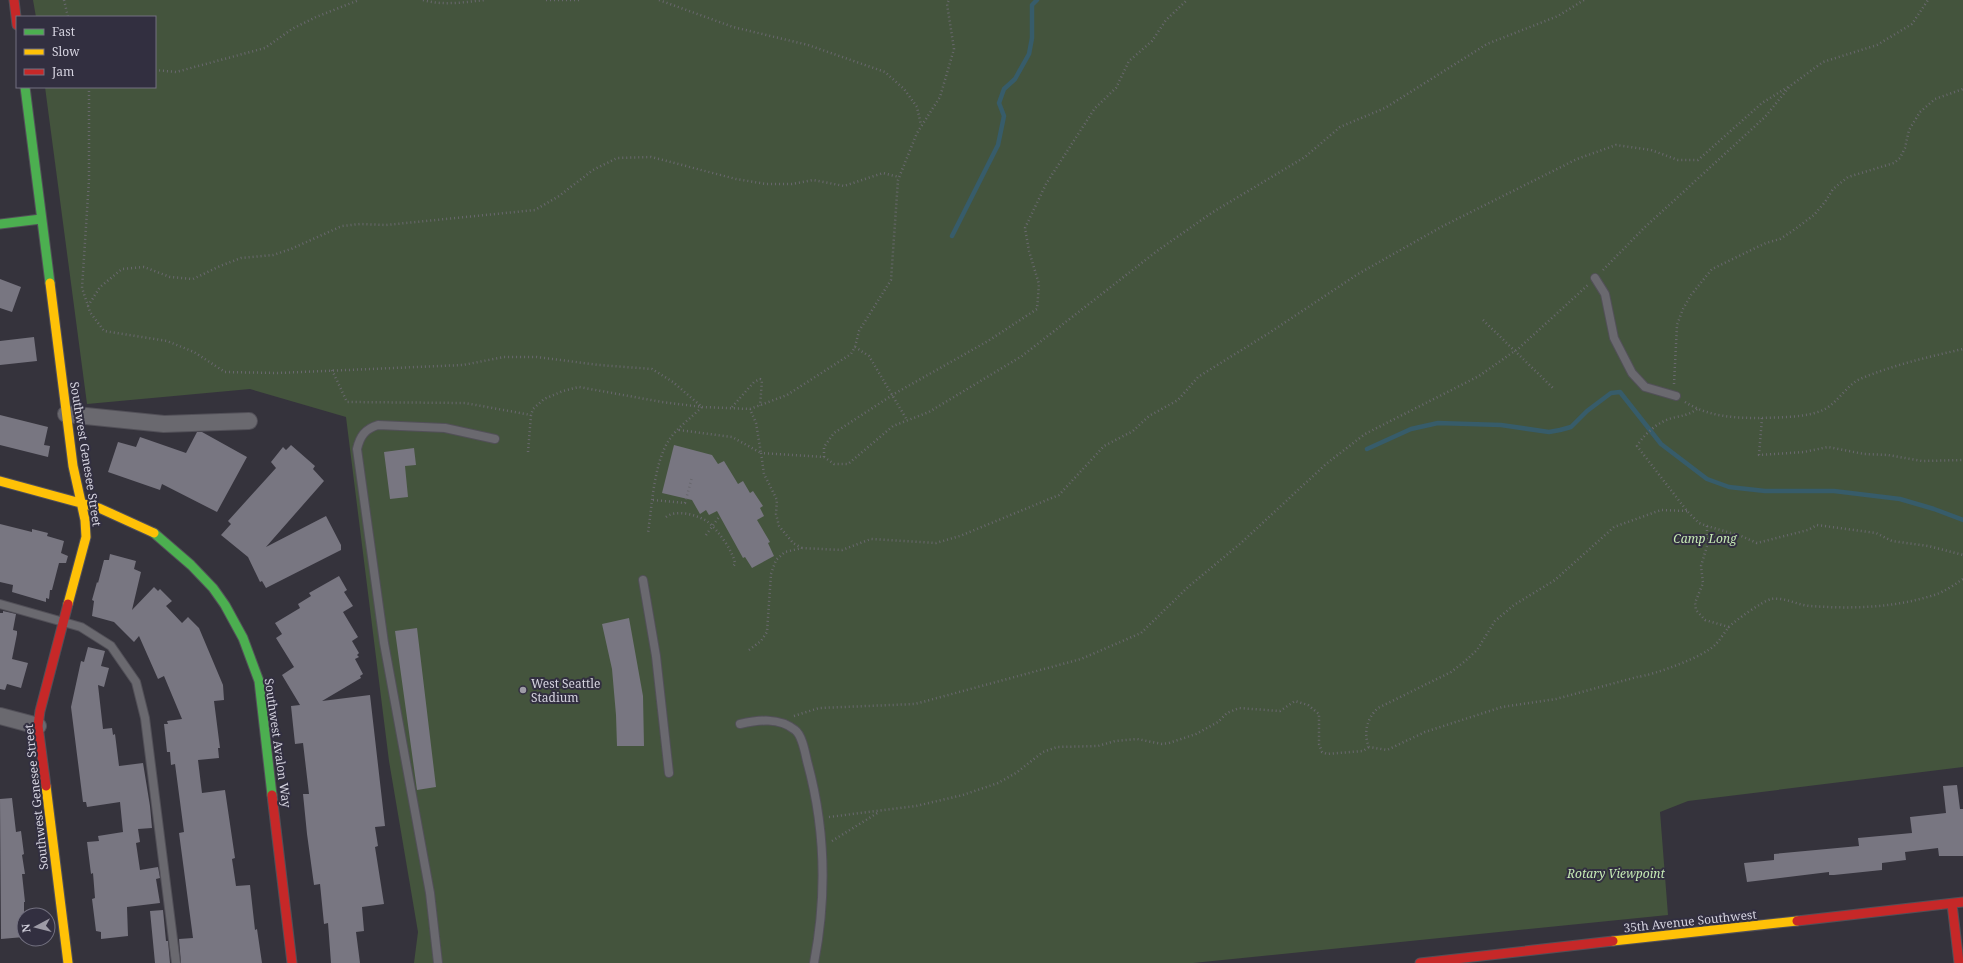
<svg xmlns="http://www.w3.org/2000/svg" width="1963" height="963" font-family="'Noto Serif',serif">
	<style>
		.green { fill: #44543d }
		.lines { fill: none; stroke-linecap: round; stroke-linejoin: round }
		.stream { stroke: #375c6a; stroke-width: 4.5 }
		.building { fill: #787681 }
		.lane-casing { stroke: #525058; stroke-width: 10 }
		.street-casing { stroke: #525058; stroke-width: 18 }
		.fast-casing { stroke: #525058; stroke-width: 11 }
		.slow-casing { stroke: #525058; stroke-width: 11 }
		.jam-casing { stroke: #525058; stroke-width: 11 }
		.path { stroke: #69686e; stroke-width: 2.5; stroke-dasharray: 1 3; stroke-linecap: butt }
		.lane { stroke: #6a696f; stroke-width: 8 }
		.street { stroke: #6a696f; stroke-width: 16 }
		.fast { stroke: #4caf50; stroke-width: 9 }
		.slow { stroke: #ffc107; stroke-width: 9 }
		.jam { stroke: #c62828; stroke-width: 9 }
		.poi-dot { fill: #9d9ba6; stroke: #322f40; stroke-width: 1.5 }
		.labels { text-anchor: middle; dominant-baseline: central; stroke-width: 4; stroke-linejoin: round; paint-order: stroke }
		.street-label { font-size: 12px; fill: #d5d3df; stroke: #322f40 }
		.park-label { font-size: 12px; font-style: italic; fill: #c6eab4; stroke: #322f40 }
		.poi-label { font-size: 12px; fill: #d5d3df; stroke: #322f40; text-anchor: start }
	</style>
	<rect width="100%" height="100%" fill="#35333c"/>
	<path class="green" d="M33,0H1963V767L1688,801L1660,812L1668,915L1193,963H414L418,932L389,761L346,417L250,389L87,404L45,87H155V17H36Z"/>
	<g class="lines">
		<path class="stream" d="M952,236L998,145L1004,116L999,103L1004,89L1015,79L1029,54L1032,38V5L1037,0
			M1367,449L1411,429L1438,423L1501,425L1549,432L1560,430L1571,427L1587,411L1611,393L1620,392L1661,444L1707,479L1729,487L1765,491H1834L1900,499L1934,509L1963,520"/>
	</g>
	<path class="building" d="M0,279L21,287L12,312L0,308Z
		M34,337L37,361L0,365V341Z
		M0,415L48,427L44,445L50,446L48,457L0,445Z
		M197,432H202L247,457L217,512L162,484L160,490L108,472L118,442L136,447L140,437L186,453Z
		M291,445L315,466L313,469L324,481L266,547L326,516L341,545V550L266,588L262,581L260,582L248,557L221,535L231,524L228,521L276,468L271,462L283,447L286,450Z
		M674,445L712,455L718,464L724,461L738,484L743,481L750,493L753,491L763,506L760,508L764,516L757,520L770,542L768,543L774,556L752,568L745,557L743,558L717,511L709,515L706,510L700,514L692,500L662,493Z
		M414,448L416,465L405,466L408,497L390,499L384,452Z
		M0,524L32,532V529L48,533L47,536L64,541L61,553L68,556L66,563H59L52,590H50L49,599L46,598V602L12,592L13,585L0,582Z
		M110,554L136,561L134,569L141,572L132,610L154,587L158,591L160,589L172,601L166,606L182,623L188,617L199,628L223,685L224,700L214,701L220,748H218L219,758L198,760L202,793L225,790L235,858L232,859L236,886L250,885L255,930L257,929L262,963H181L179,939L193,938L179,833L184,832L175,764L171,765L170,752H167L164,724H168L167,721L182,719L164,676L158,679L139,636L134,642L114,622L92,616L94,601L92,600L97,582L98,583L104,560H109Z
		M339,576L347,590L344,592L353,606L343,612L358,637L352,641L359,653L357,655L359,657L355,659L363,674L360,676L361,678L322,701L370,695L385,826L375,827L378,846L375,847L384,904L362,907L364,931L356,932L360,963H331L328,923L324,924L320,884L314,885L307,834L303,794H309L303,743L295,744L291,706L300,705L282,675L294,667L276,638L282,634L275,623L300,608L298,604L311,596L309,593Z
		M3,611L16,614L13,630L17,631V634L12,659L28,663L21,688L7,684L5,690L0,689V613H3Z
		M629,618L643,696L644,746H617L616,715L612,669L602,624Z
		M417,628L436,787L417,790L395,631Z
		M88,647L105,651L101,666L109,668L104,687L98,685L103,729L112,728L113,735L115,734L119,766L143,763L150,806L152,828L138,829L140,842L136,843L140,870L158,867L160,878L156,879L160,903L127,907L128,936L101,939V932L96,931L92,899L95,898L93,873L91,874L87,842L99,841L98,836L123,832L120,802L87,807L86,802H83L71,707L81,661L84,662Z
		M1957,785L1960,809H1963V856H1939L1938,848L1905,852L1906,860L1882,863V870L1834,875H1829V872L1747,882L1744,863L1774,860V854L1859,846L1858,838L1912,833L1910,817L1946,813L1943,786Z
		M12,798L16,832L21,831L24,854L22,855L25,874H22L25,902H24V937L1,939L0,799Z
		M163,910L166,941H168L170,963H155L150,911Z"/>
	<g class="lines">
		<defs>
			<path id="lane" d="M1595,278L1605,294L1614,338L1632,373L1645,387L1676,396
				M643,580L656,656L669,773
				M0,604L81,627L111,646L136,682L145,718L176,963
				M740,724C758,720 779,717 795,730C802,735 805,752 807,761C825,826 827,896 814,963
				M438,963L430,893L384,643L357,449C360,436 365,429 378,425L445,428L495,439"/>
			<path id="street" d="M66,414L164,424L249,421
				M0,716L38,726"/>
			<path id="fast" d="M25,87L50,283
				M0,224L41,219
				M154,533L191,565L213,588L225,605L243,638L259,681L272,795"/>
			<path id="slow" d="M50,283L73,466L85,520L86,537L68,604
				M0,481L99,508L154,533
				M46,786L68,963
				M1613,941L1797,921"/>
			<path id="jam" d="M14,0L17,25
				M46,786L38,726L40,711L68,604
				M272,795L292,963
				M1952,904L1959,963
				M1797,921L1963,902
				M1420,963L1613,941"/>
		</defs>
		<use href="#lane" class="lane-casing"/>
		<use href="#street" class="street-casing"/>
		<use href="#fast" class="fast-casing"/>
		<use href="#slow" class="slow-casing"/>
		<use href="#jam" class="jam-casing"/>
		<path class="path" d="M64,0L68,17
			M423,0C443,6 465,2 485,0
			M546,0H581
			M659,0L733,27L808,45L885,72L904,89L917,107L921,125
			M155,70L176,72L265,48L292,29L316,17L359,0
			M89,87V180L82,288L90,312L104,331L167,341L194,352L225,372L278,373L463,365L504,357H537L599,365L652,369L673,382L702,407C692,417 677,428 669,440C654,463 652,505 648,533
			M1603,270L1644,228L1765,117L1790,86L1823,62L1877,45L1912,24L1928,0
			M88,306L100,287L122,269L144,267L170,277L193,279L220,266L241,258L273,255L291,249L342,226L360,224L386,225L535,210L559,196L593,170L617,158L651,157L736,179L766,184H792L813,180L844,186L883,173L899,177
			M1483,320L1554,389
			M855,347L869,356L907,420
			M332,370L347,402L465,403L531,415
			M1674,384L1677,325L1683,309L1691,295L1712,269L1766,243L1780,239L1791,232L1814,215L1825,202L1833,189L1848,177L1894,163L1900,158L1905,148L1909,130L1920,112L1935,99L1963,89
			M1685,402C1709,417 1734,418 1762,418L1759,455L1804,452L1828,447L1864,454L1888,455L1922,461L1963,460
			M732,407L754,382L760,379L762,380L760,406
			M1697,409C1689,415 1681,416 1672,418C1658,422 1645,433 1637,446L1687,511L1699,523L1707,526L1741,536L1757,543L1808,530L1817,525L1876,533L1892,541L1928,546L1963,555
			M1762,418C1782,417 1807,418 1825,409C1838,402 1848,384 1860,379C1893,365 1928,357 1963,349
			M679,430L732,437L761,453L756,423L750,409
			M528,452L531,415L533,409L544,399L563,391L579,387L662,402L702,407L750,409L787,395L851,354L855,347L859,331L891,280L898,180L917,133L940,97L954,49L947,4L949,0
			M824,457V447L834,433L894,394L988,341L1037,309L1039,284L1029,251L1025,228L1046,184L1095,108L1116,88L1129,61L1152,41L1166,20L1187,0
			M653,500L685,503L692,477
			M1687,511L1661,510L1614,527L1555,580L1514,605L1495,621L1477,650L1464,662L1451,672L1378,708C1367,718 1363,733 1369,747L1387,750L1425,732L1502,707L1556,699L1637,677C1654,675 1703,657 1715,645C1720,640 1724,633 1728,628C1734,621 1763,601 1771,599C1785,597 1797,605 1810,606C1851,609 1894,608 1934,595C1944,592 1954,585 1963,579
			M666,517C676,509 698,515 708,522C717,529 734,552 735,564L732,568
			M1707,526V546L1701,566L1703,583L1695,603L1696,610L1705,620L1729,627
			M706,535L719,517
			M802,548L793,543L779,526L776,514L777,500L764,474L761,453L824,457L834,464H848L893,426L929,412L1022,356L1157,251L1213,212L1305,157L1340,127L1385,108L1487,44L1558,16L1584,0
			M749,650L761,641L767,632L771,574L776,560L785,552L802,548L842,550L871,539L936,543L960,536L1059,495L1104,446L1133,431L1149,416L1178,400L1198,377L1269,333L1358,274L1443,226L1577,159L1616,145L1651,150L1678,160H1698L1762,103L1788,87
			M794,716L819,708L915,704L1081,659L1141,633L1188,587L1241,543L1326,464L1365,434L1479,376L1519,348L1588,285
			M829,817L916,806L963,795L998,783L1016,773L1043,752L1057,747L1098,746L1115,741L1137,739L1162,744L1169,743L1196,734L1218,722L1227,713L1239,708L1280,711L1295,701L1308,705L1319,714V744L1322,752L1327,754L1363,751L1369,747
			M832,841L879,812"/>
		<use href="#lane" class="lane"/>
		<use href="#street" class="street"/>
		<use href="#fast" class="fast"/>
		<use href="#slow" class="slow"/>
		<use href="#jam" class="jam"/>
	</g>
	<circle class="poi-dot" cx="523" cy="690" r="4"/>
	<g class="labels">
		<g class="street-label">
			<text transform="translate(86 454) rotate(81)">Southwest Genesee Street</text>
			<text transform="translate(278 743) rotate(82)">Southwest Avalon Way</text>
			<text transform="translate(36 797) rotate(-96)">Southwest Genesee Street</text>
			<text transform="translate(1690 921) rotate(-6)">35th Avenue Southwest</text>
		</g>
		<g class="park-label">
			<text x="1705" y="538">Camp Long</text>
			<text x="1616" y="873">Rotary Viewpoint</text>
		</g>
		<g class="poi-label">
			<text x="531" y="683">West Seattle<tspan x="531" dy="14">Stadium</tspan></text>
		</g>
	</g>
	<rect x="16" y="16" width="140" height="72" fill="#322f40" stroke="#737180"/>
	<rect x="24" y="29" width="20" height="6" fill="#4caf50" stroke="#737180"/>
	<text x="52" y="36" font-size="12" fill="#d5d3df">Fast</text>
	<rect x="24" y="49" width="20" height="6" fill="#ffc107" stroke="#737180"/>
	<text x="52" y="56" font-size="12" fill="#d5d3df">Slow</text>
	<rect x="24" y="69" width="20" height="6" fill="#c62828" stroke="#737180"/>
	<text x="52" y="76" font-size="12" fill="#d5d3df">Jam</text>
	<g transform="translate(36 927) rotate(263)"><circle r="19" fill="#322f40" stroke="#737180"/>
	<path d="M0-3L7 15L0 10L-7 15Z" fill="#9d9ba6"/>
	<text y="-6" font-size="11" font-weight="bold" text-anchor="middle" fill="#d5d3df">N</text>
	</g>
</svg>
